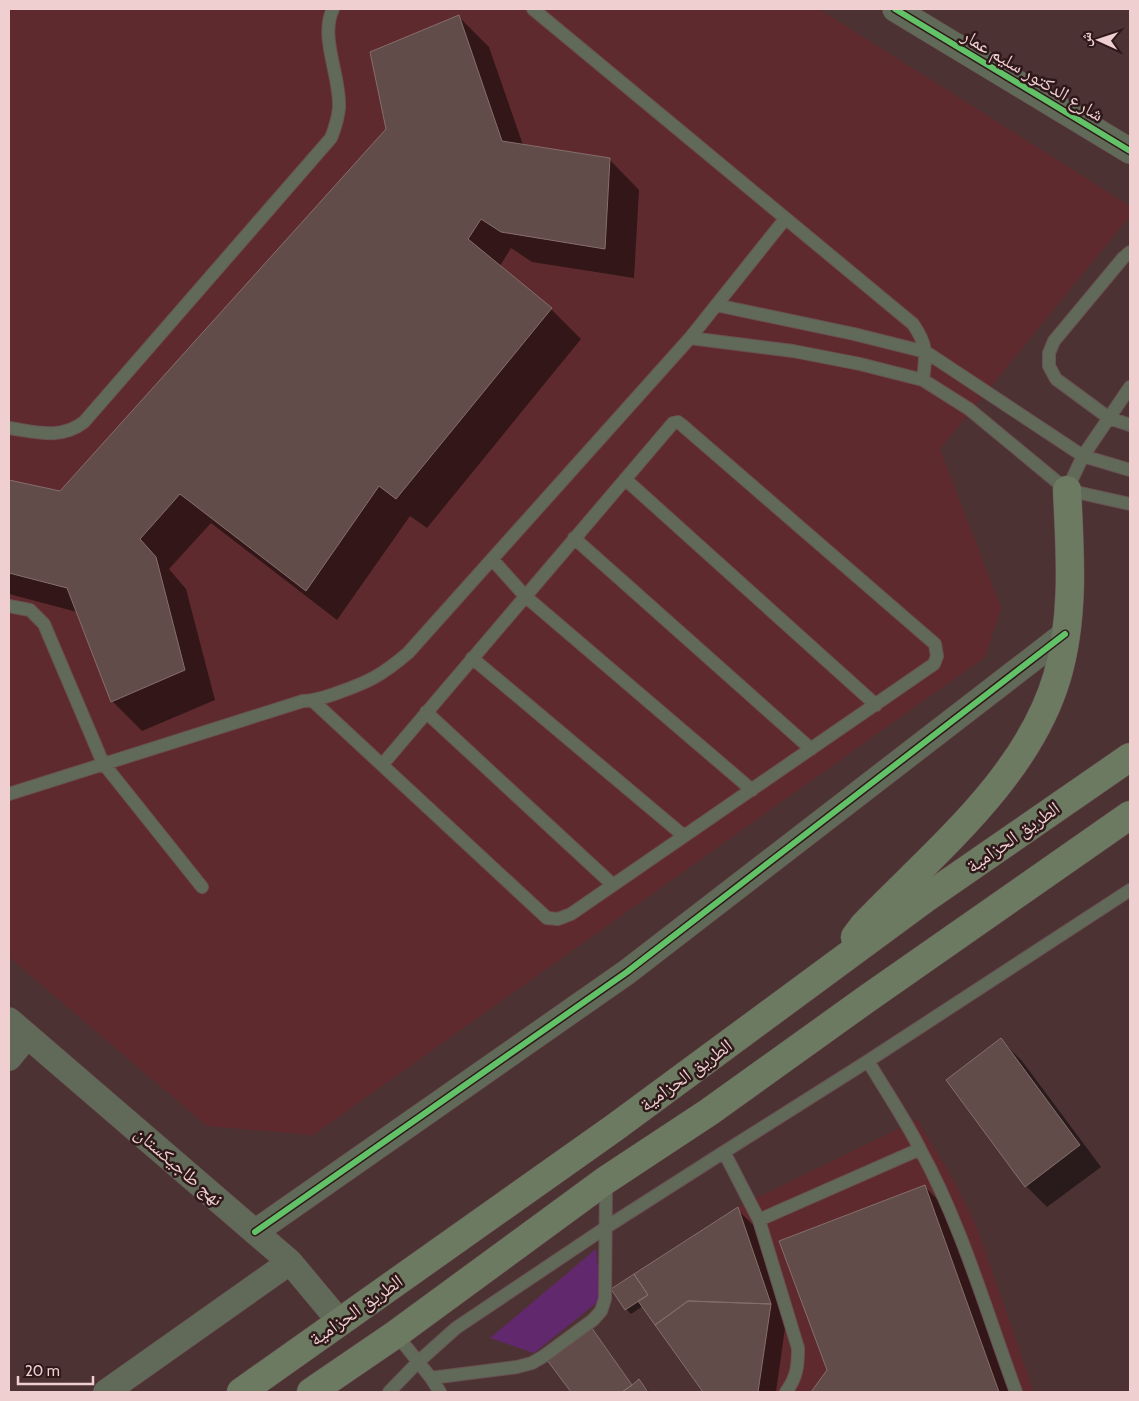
<svg xmlns="http://www.w3.org/2000/svg" width="1139" height="1401" font-family="Cabin,'Noto Naskh Arabic',sans-serif">
	<style>
		.built { fill: #5f2a2e }
		.green { fill: #62286d }
		.shadow { fill: #0007 }
		.building { fill: #624c4a; stroke: #856e6c }
		.lines { fill: none; stroke-linecap: round; stroke-linejoin: round }
		.service-casing { stroke: #685152; stroke-width: 14 }
		.minor-casing { stroke: #685152; stroke-width: 26 }
		.trunk-casing { stroke: #685152; stroke-width: 29 }
		.service { stroke: #616959; stroke-width: 12 }
		.minor { stroke: #616959; stroke-width: 25 }
		.trunk { stroke: #6d7a62; stroke-width: 28 }
		.cycleway-casing { stroke: #2f1819; stroke-width: 9 }
		.cycleway { stroke: #61c268; stroke-width: 6 }
		.labels { text-anchor: middle; dominant-baseline: central; stroke-width: 5; stroke-linejoin: round; paint-order: stroke }
		.street-label { font-size: 19px; fill: #efcfcf; stroke: #2f1819 }
	</style>
	<rect width="100%" height="100%" fill="#4d3234"/>
	<path class="built" d="M9,9H819L1130,206V216L940,449L1001,608L985,657L313,1135L207,1126L9,957Z
		M917,1120L952,1177L976,1225L1034,1392H758L771,1304L738,1207Z"/>
	<path class="green" d="M596,1249L601,1299L534,1353L490,1338Z"/>
	<path class="shadow" d="M459,17L489,47L523,145L609,159L639,190L634,278L532,262L511,248L500,266L551,309L581,339L427,528L410,516L337,620L211,523L169,569L186,589L215,700L142,731L112,701L77,612L9,594V482L61,492L387,129Z
		M1001,1040L1022,1061L1101,1167L1047,1207L1026,1186Z
		M925,1187L946,1208L1012,1392H812L828,1370Z
		M737,1209L753,1225L786,1321L776,1392H704L643,1306L631,1314L626,1309Z
		M591,1328L633,1386L639,1381L650,1392H572L549,1360Z"/>
	<path class="building" d="M459,15L502,141L610,158L605,249L501,232L481,219L468,239L552,308L396,499L379,486L306,591L180,494L140,539L156,557L185,670L111,702L67,588L9,573V480L60,491L386,129L370,52Z
		M1001,1038L1080,1145L1025,1187L946,1080Z
		M925,1185L999,1392H811L827,1370L779,1241Z
		M738,1207L771,1304L688,1301L655,1325L638,1301L648,1295L634,1274Z
		M634,1274L648,1295L625,1310L611,1289Z
		M688,1301L771,1304L758,1392H703L655,1325Z
		M591,1327L632,1385L622,1392H571L547,1360Z
		M639,1379L648,1392H622L632,1385Z"/>
	<g class="lines">
		<defs>
			<path id="service" d="M533,9L913,324C928,346 926,354 923,380
				M1130,252L1123,258L1054,341L1049,353V366L1056,379L1109,418L1130,425
				M716,305L854,334L926,352L1083,456L1130,470
				M690,338L793,351L860,364L923,380L969,409L1067,490L1130,504
				M9,428C36,432 61,440 84,422L331,138C335,128 338,118 339,108C341,77 319,37 333,9
				M625,479L876,705
				M1067,490L1083,456L1130,387
				M574,538L811,749
				M492,559L525,596L752,790
				M9,606L30,610L44,624L103,763L202,887
				M472,658L684,836
				M313,701L547,918L558,919L571,914L934,664L937,656L935,644L682,425L678,422L673,423L382,765
				M426,712L613,885
				M9,794L303,701C315,701 325,697 337,693C369,682 382,675 408,653L690,338L785,219
				M868,1061C885,1090 905,1119 920,1149C962,1226 986,1311 1016,1392
				M724,1152L868,1061L1130,890
				M759,1220L920,1149
				M396,1334L431,1378L517,1367L532,1363L544,1356L593,1320L601,1311L605,1299L606,1180
				M431,1378L440,1392
				M389,1392L418,1362L456,1328L605,1228L724,1152L759,1220L798,1348C798,1366 797,1377 786,1392"/>
			<path id="minor" d="M895,9L1130,151
				M9,1020L290,1262L340,1322
				M9,1058L27,1036
				M255,1232L627,972L1065,634
				M106,1392L290,1262"/>
			<path id="trunk" d="M855,937L864,925C934,852 1027,778 1057,677C1075,616 1070,552 1067,490
				M241,1392L614,1128L926,898L1130,757
				M311,1392L396,1334L606,1180L709,1112L868,998L1130,815"/>
		</defs>
		<use href="#service" class="service-casing"/>
		<use href="#minor" class="minor-casing"/>
		<use href="#trunk" class="trunk-casing"/>
		<use href="#service" class="service"/>
		<use href="#minor" class="minor"/>
		<use href="#trunk" class="trunk"/>
		<defs>
			<path id="cycleway" d="M895,9L1130,151
				M255,1232L627,972L1065,634"/>
		</defs>
		<use href="#cycleway" class="cycleway-casing"/>
		<use href="#cycleway" class="cycleway"/>
	</g>
	<g class="labels">
		<g class="street-label">
			<text transform="translate(1033 75) rotate(31)">شارع الدكتور سليم عمار</text>
			<text transform="translate(1013 837) rotate(-35)">الطريق الحزامية</text>
			<text transform="translate(686 1075) rotate(-36)">الطريق الحزامية</text>
			<text transform="translate(179 1166) rotate(41)">نهج طاجيكستان</text>
			<text transform="translate(356 1310) rotate(-35)">الطريق الحزامية</text>
		</g>
	</g>
	<rect width="1139" height="1401" fill="none" stroke="#efcfcf" stroke-width="20"/>
	<g transform="translate(1099 40) rotate(273)" stroke="#2f1819" stroke-width="4" paint-order="stroke">
	<path d="M0-4L9 19L0 12L-9 19Z" fill="#efcfcf"/>
	<text y="-8" font-size="14" font-weight="bold" text-anchor="middle" fill="#efcfcf">ش</text>
	</g>
	<path d="M18 1376v8h75v-8" fill="none" stroke="#efcfcf" stroke-width="2.5"/>
	<text x="25" y="1376" font-size="15" fill="#efcfcf" stroke="#2f1819" stroke-width="4" paint-order="stroke">20 m</text>
</svg>
